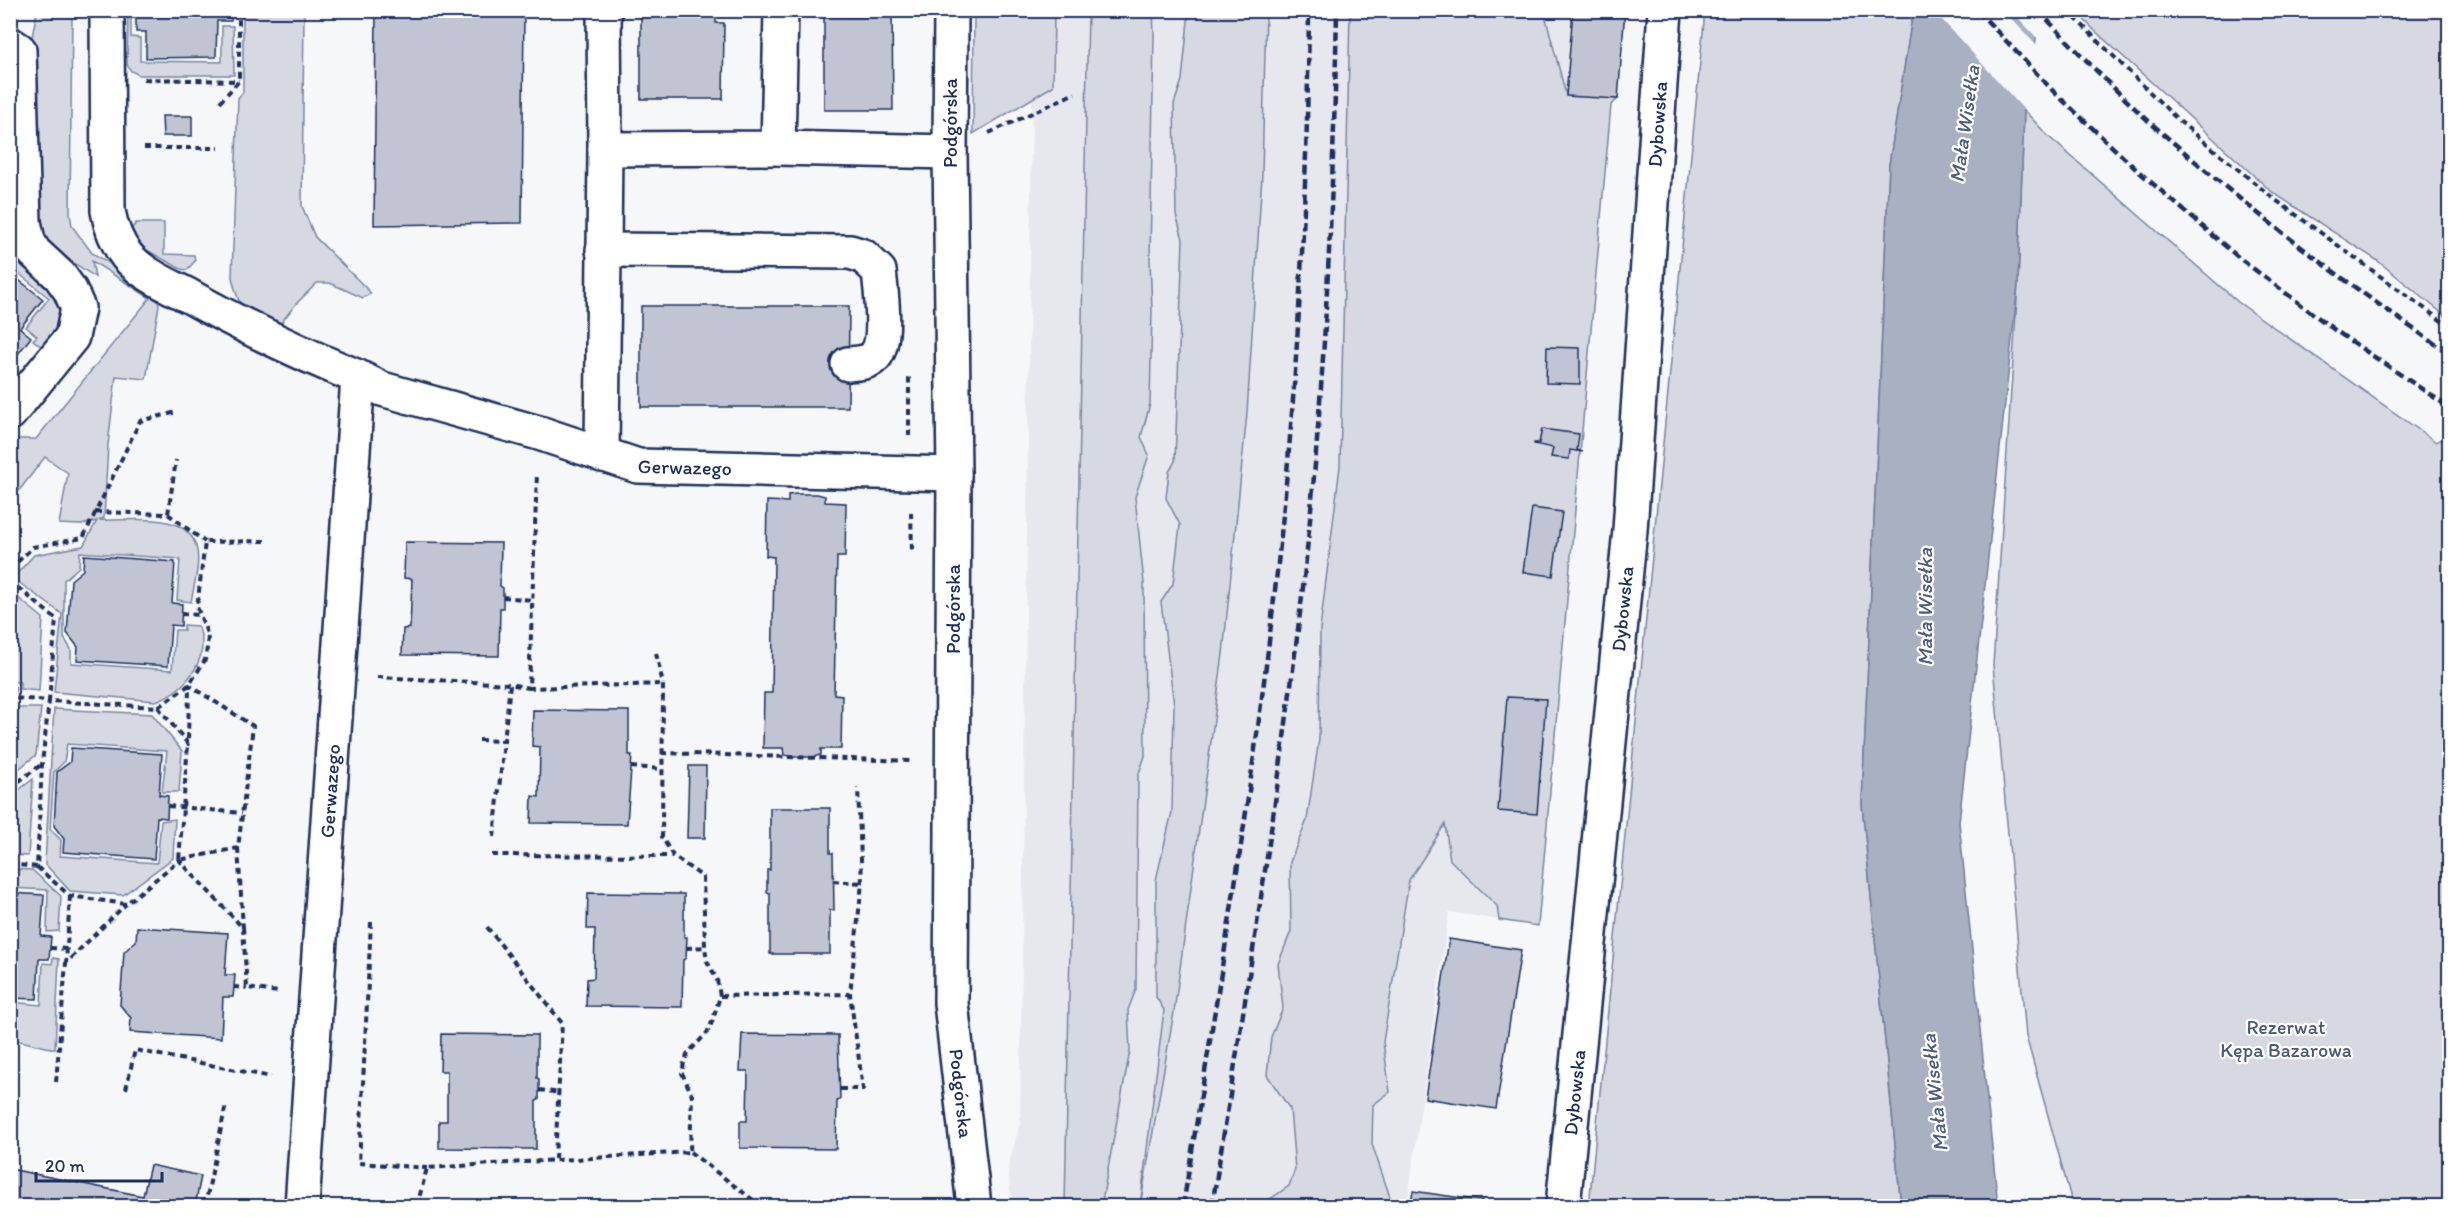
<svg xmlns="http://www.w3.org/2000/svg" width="2460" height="1217" font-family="Itim,sans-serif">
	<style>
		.built { fill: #e6e8ee }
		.green { fill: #d6d9e2; stroke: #7884a0; stroke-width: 1.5 }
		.water { fill: #a9b0c1; stroke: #707c99; stroke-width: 1.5 }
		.pier { fill: #f6f7f9 }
		.building { fill: #c0c4d3; stroke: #1b2f5e; stroke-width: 1.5 }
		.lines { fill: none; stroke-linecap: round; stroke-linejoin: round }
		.minor-casing { stroke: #1b2f5e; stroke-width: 38 }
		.tertiary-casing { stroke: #1b2f5e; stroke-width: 38 }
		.path { stroke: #1b2f5e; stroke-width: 4; stroke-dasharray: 6 4.5; stroke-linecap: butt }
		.minor { stroke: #fff; stroke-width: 33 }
		.tertiary { stroke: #fff; stroke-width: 33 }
		.rail { stroke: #1b2f5e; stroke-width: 4.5; stroke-dasharray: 9 4.5; stroke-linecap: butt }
		.labels { text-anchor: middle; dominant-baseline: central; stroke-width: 4.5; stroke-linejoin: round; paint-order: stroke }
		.street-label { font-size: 20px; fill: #1b2f5e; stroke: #fff }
		.park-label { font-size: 20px; fill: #4a5a7f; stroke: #fff }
		.water-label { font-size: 21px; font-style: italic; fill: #4d5c81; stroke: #fff }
	</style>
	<rect width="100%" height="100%" fill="#f6f7f9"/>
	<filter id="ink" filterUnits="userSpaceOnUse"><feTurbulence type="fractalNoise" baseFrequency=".0167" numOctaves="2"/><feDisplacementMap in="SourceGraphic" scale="12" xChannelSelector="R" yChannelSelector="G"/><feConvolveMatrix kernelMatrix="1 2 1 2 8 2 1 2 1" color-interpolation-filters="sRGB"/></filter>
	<g filter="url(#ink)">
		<path class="built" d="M1033,11H1619L1538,926L1449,912L1407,1206H1012L1008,1168L1020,1123Z"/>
		<path class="green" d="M37,11H72L70,213L72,226L92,253L154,289L159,305L146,379L116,376L108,445L104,518L99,520C127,522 185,509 196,546C201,562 194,585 191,602L177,600L180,559L80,552L79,567L64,580V638L71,649V663L172,670L175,630H184V625L198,626C212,658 186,690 156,701L54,692L62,614L13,578L34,555L83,546L97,521L81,525L59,524L68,473L45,457L11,501V439H36L150,298L92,261L95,277L55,250L33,224L28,58Z
			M128,11H131V37L140,38V61L222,62V26H233L234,75H139L131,71L127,65Z
			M243,11H304L302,206L315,237L371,293L363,298L330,283H317L295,305L277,328C245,313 240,314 232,277L238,98L243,92Z
			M974,11H1054L1053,86L973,134Z
			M1088,11H1153L1154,34L1150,260L1152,310L1150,404L1141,437L1149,455L1135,497L1144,583L1145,756L1138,776L1136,989L1128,1010L1130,1051L1101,1206H1065Z
			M1189,11H1266L1262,175L1247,413L1223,654L1174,1012L1140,1206L1164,1010L1156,997V880L1172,812L1174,705L1161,602L1173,584L1180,525L1166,498L1169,472L1175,461L1183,239L1176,215L1174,104L1182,80Z
			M1350,11H1544L1566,95L1618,99L1611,105L1538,926L1499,920L1497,906L1450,860L1445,824L1409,880L1383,1042L1390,1092L1373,1105L1372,1144L1393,1206H1260L1289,1186L1295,1169L1290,1109L1267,1075L1271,1037L1283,1008L1278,964L1291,931L1290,862L1307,820L1319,739L1320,629L1340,466Z
			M1705,11H1913L1889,165L1862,804L1901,1206H1589Z
			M2076,11H2449V319L2378,261L2272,192L2094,30Z
			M2024,110L2048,136L2238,302L2436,442L2442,439L2449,444V1206H2073L2026,1036L1993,665L2018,284Z
			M10,220L69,312L44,349L33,340L37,336L26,327L49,298L11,267Z
			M136,223H164V254L194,255L195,261L187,270L181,269L134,243L130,231Z
			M11,592L43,618L39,691L20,689V682H12L13,641L11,640Z
			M17,708H41L36,755L11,775V715H16Z
			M54,709L152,714L182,751L179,792H162L167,751L67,744L64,762L54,772L50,829L61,840L60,856L157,863L161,821L175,819L173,858L123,895L70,891L45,864Z
			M33,779L28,856L11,855V796Z
			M10,869L32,870L61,896L59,931L47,932L48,890L11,888Z
			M53,958L59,959L55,1049L11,1039V1002L41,1005L43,963L52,964Z"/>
		<path class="water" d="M1913,11H2041L2024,110L2018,284L1959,822L1998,1206H1901L1862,804L1889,165Z"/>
		<path class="pier" d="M2044,10L2038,39L2012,11V10Z
			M1934,11H2004L2037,46L2027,113Z"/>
		<path class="building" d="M136,10H231V21H217L216,57L146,58V32H136Z
			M376,10H524L522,223L374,225Z
			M641,10H716V23H724L723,99H641Z
			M824,10H892L893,110H824Z
			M1573,10H1625L1618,99L1566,96Z
			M162,116H192V136H163Z
			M10,273L43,299L20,328L31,337L18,354L10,348Z
			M641,306H849L848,407H641Z
			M1547,347L1580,348V384L1546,383Z
			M1542,429L1579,434L1577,450L1583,452L1570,450L1569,459L1551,457L1553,448L1534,444V443H1539Z
			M797,494H817L825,496V502L846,503L845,557H837L834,694L842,695L841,749H821V755L812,757H793L784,755L783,748H763L764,693H772L774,557L766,556L767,501L788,502V495Z
			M1532,508L1562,512L1553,576L1523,572Z
			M405,542L501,543L500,586L503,588V608H500L499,656L402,655L403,629L410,628L412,579L404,578Z
			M84,555L175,562L172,603L182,604L181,626L171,625L168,666L77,660L78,647L67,633L71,580L83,570Z
			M10,686L15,687L13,708H10Z
			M1507,697L1546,699L1537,814L1498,811Z
			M533,710L629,711V755H632L627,824L531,823L532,796L539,797L540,747L532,746Z
			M71,748L162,754L159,795L168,796L167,818L157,817L154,859L63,852L64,839L54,826L57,772L70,762Z
			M689,766H706L705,838H687Z
			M770,808H830V853H833L834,910H830V954H770V893L767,892V870H770Z
			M10,893L44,895L41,936L51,937L49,959H39L37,999L10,998Z
			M588,893L684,894V937H687L686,958L683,960L682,1007L586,1006L587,979L594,978L595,929H587Z
			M137,927L228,933L225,975H235L234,987L233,997H223L221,1038L130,1032L131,1018L120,1005L124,952L136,941Z
			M1449,939L1521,950L1496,1109L1425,1098Z
			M441,1034L537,1035V1078L539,1079V1100L536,1101V1149L439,1148V1121H447V1071H440Z
			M742,1034L838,1035L840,1100L837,1101L836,1149L740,1148V1121H747L748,1071H740Z
			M150,1165L201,1176L195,1206H10V1169L143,1196Z
			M1413,1191L1482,1201L1481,1206H1410Z"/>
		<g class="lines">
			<defs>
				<g id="minor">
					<path d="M107,10L108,211C111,228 116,242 127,256C142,274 168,285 189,296C244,327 300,353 358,377"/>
					<path d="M10,44L19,50L24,222L28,241L34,252L60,276L70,290L78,308L72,337L10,413"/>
					<path d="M778,148L950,152"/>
					<path d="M605,149L778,148L781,10"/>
					<path d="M603,250L850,252L863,256L879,271C881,290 888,341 875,356C869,363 857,363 848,364"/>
					<path d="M602,455L605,149L604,10"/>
					<path id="s1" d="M302,1206L358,377L382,389L539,433L638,466L954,474"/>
				</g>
				<g id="tertiary">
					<path id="s2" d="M951,10L950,152L954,474L951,1003L974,1206"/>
					<path id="s3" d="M1563,1206L1630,530L1665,10"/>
				</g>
			</defs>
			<use href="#minor" class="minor-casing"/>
			<use href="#tertiary" class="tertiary-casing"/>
			<path class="path" d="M2067,10L2178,120L2273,198L2450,327
				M144,79L239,81
				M220,102L239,81V10
				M989,133L1075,93
				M144,148H219
				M909,436V374
				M95,512L168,514L176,460
				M911,512L912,550
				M168,514L205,542
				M10,569L33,547L83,538L140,421L177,412
				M10,581L56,619L49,701L158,707L189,685L205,660L207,648L208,636L197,607L205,542L265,541
				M503,597L532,600
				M181,614L200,615
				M656,653L663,684
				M377,677L510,684
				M158,707L188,744L189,685L253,726L238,848L179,860L188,744
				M479,740L504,741
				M662,753L913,761
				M631,767L662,769
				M10,788L42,764
				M168,806L242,813
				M494,837L510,684L529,688
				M492,855L672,856
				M10,864L37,867L42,764L49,701L14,698
				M37,867L70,896L126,904L179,860L243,928L238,848
				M833,881L862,883
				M70,896L66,963L126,904
				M371,922L359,1163L427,1168
				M487,927L562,1023L555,1159
				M243,928L247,988L278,992
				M50,948L67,949
				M686,948L705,947
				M234,987L247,988
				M720,996L850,994L862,883L858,788
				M56,1082L66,963
				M126,1089L135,1050L271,1077
				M840,1089H863L850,994
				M539,1090L560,1093
				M690,1152L761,1206
				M205,1206L226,1104
				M417,1206L427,1168L690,1152L692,1095L682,1073L684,1063L688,1053L707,1033L713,1020L720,996L717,980L707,961L705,947L703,877L673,856L662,837L663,684L529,688L537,473"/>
			<use href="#minor" class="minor"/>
			<use href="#tertiary" class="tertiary"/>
			<path class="rail" d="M1977,10L2054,92L2137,170L2238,257L2336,331L2450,408
				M2038,10C2082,56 2126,103 2175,144C2262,220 2354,289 2450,354
				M1183,1206C1216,1002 1252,796 1275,590C1297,398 1307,204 1309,10
				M1212,1206C1245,1003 1278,800 1302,596C1324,402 1333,206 1337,10"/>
		</g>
	</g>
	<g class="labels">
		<g class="street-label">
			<text transform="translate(950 123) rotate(-90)">Podgórska</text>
			<text stroke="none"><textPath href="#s3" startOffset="1086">Dybowska</textPath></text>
			<text stroke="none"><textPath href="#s1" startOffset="1172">Gerwazego</textPath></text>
			<text transform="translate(953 609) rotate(-90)">Podgórska</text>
			<text stroke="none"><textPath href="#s3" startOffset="600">Dybowska</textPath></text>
			<text stroke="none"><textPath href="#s1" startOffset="416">Gerwazego</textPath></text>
			<text stroke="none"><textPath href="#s3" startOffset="114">Dybowska</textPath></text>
			<text stroke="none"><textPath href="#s2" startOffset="1084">Podgórska</textPath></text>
		</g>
		<g class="park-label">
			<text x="2286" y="1027">Rezerwat<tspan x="2286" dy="23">Kępa Bazarowa</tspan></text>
		</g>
		<g class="water-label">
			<text transform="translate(1964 124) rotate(-82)">Mała Wisełka</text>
			<text transform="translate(1924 607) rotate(-90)">Mała Wisełka</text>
			<text transform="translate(1934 1093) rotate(-96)">Mała Wisełka</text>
		</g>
	</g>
	<rect width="2460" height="1217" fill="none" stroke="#fff" stroke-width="36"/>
	<rect x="18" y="18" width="2424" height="1181" fill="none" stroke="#1b2f5e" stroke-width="2" filter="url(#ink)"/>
	<path d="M36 1172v9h126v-9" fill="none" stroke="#1b2f5e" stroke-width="3"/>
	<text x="45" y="1172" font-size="18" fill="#1b2f5e" stroke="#ffffff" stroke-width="4.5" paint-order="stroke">20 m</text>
</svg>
